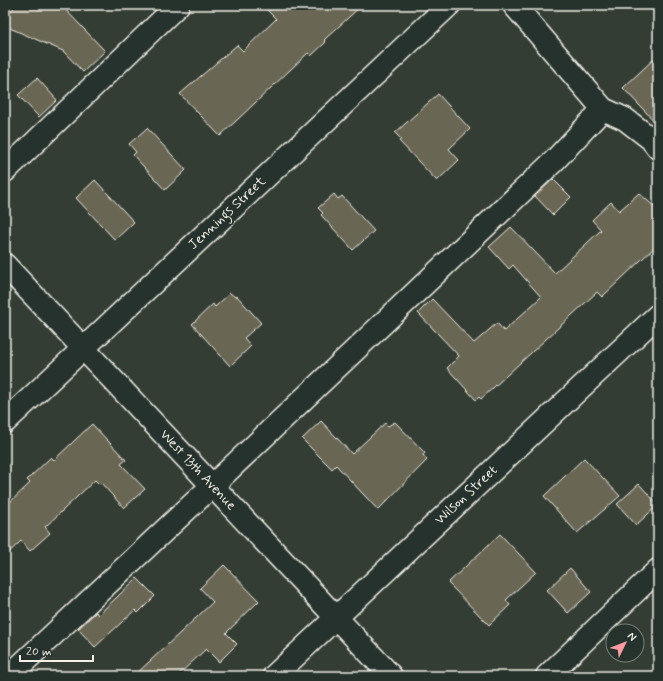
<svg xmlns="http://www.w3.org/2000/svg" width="663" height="681" font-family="Mynerve,sans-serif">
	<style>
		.building { fill: #696652; stroke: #f4f1e8 }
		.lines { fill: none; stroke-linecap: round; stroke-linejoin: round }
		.minor-casing { stroke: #f4f1e8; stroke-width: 25 }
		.minor { stroke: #26332d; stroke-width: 22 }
		.labels { text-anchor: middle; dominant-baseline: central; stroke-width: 3.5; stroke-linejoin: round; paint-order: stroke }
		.street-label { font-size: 14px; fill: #f4f1e8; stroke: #26332d }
	</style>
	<rect width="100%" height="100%" fill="#333d34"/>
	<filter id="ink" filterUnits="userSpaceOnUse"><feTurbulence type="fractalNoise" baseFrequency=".025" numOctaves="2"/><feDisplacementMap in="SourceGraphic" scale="8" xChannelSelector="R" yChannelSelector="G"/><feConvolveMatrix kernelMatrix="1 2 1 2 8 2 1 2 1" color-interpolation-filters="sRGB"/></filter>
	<g filter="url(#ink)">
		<path class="building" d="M17,5H61L105,51L83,72L63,51L5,26V16Z
			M262,5H362L324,40L326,42L311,56L308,53L220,136L180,94L237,45L243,51L276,19Z
			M658,55V125L623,88Z
			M37,78L57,100L39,117L18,95Z
			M438,94L470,129L449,149L459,160L437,181L399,141L401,139L395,133Z
			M147,128L186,170L165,190L133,155L136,152L129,144Z
			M553,179L571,197L553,215L535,196Z
			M95,180L134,222L115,240L76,198Z
			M639,193L658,210V244L602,297L597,292L481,399L479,397L476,400L447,368L459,356L418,313L432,299L474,343L497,323L504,331L541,297L513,265L509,269L489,247L511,227L555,273L601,230L592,220L611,202L619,211Z
			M334,194L338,199L342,196L374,231L353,250L321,215L323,213L318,208Z
			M230,293L235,297L237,296L261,323L244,338L251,346L230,366L192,324L213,304L215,307Z
			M321,421L352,454L385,423L388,426L395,422L425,453L423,455L427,460L378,510L336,465L332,469L302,439Z
			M92,424L126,460L121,464L145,489L124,508L101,483L99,484L95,480L45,527L50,533L30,551L21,541L5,556V507L30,483L27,480L51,457L54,460Z
			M584,458L620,496L577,533L544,496Z
			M639,484L658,505L636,525L617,504Z
			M500,534L536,572L506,600L510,605L489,625L448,583Z
			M224,565L259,601L226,633L237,644L219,662L206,649L177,676H134L213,602L200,588Z
			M570,568L591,592L568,613L547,590Z
			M137,578L155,596L138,613L135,610L95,647L78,629L96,612L98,615Z"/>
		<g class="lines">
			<defs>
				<path id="minor" d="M514,5L603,109L625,119L651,139L658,148
					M5,171L178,5
					M5,265L391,676
					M5,422L449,5
					M9,676L213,485L554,161L603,109
					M274,676L658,315
					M547,676L658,570"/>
			</defs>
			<use href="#minor" class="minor-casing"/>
			<use href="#minor" class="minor"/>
		</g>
	</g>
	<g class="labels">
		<g class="street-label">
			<text transform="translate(227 213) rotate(-43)">Jennings Street</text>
			<text transform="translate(198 470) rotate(47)">West 13th Avenue</text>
			<text transform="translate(466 495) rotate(-43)">Wilson Street</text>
		</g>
	</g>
	<rect width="663" height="681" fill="none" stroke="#26332d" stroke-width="20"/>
	<rect x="10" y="10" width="643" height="661" fill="none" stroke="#f4f1e8" stroke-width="1.5" filter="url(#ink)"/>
	<g transform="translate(625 643) rotate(47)"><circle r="19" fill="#26332d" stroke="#787f78"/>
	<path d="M0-3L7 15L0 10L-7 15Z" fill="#ff9aa2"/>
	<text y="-6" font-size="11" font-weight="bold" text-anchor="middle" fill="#f4f1e8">N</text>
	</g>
	<path d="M20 655v6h73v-6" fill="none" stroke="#f4f1e8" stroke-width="2"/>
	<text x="26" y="655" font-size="12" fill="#f4f1e8" stroke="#26332d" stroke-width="3" paint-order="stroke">20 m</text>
</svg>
